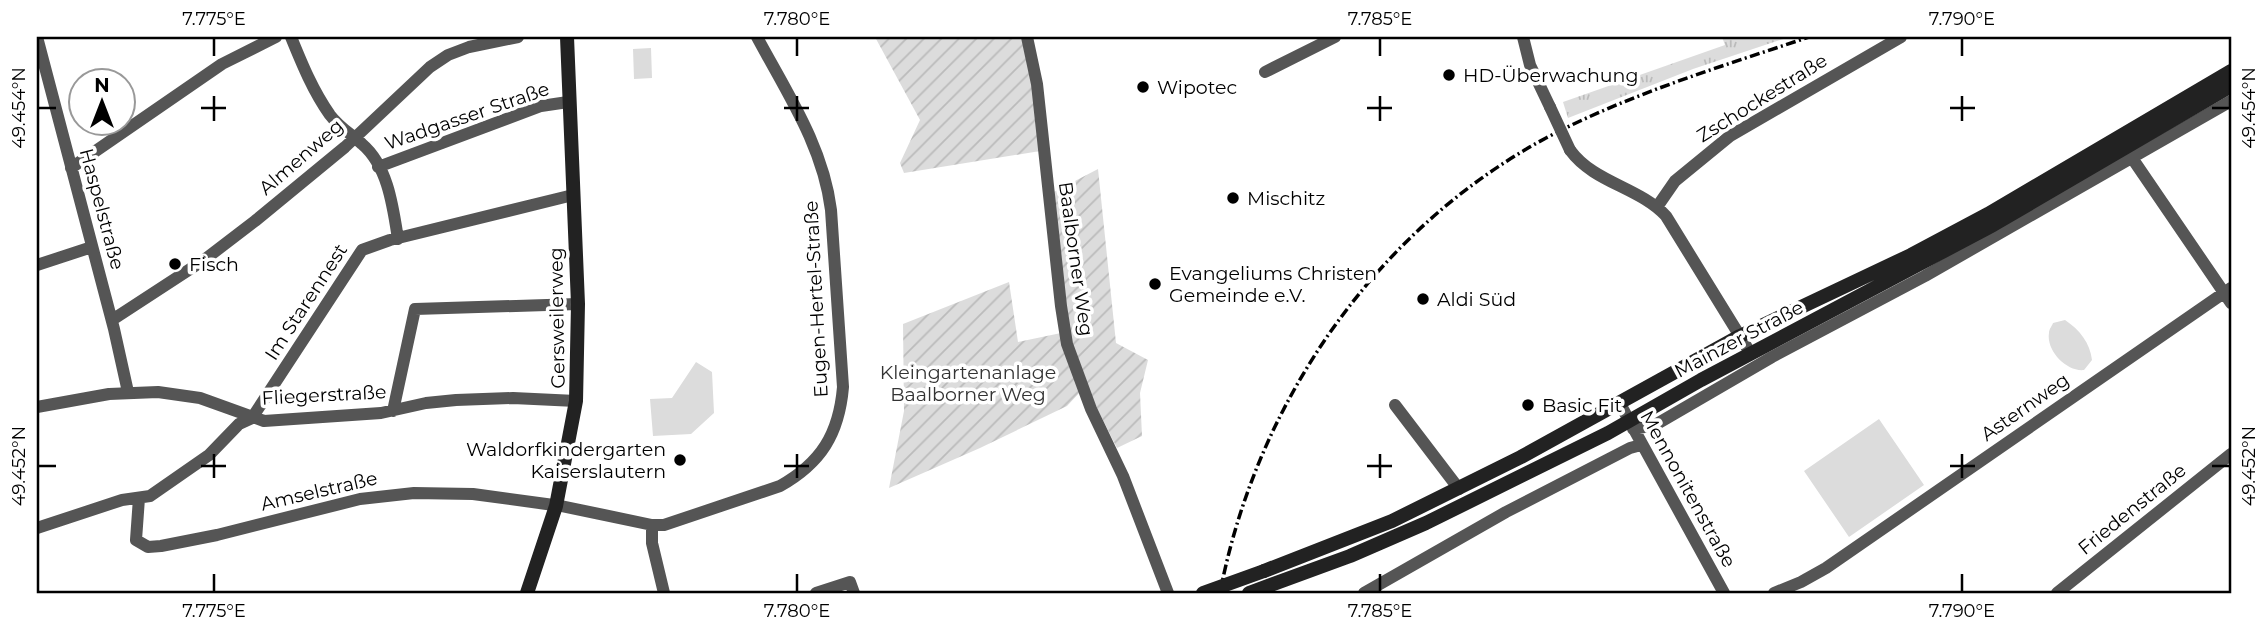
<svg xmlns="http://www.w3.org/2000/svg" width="2268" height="630" font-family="Montserrat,sans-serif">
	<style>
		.grass { fill: url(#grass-tufts) }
		.park { fill: #dcdcdc }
		.garden { fill: url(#garden-furrows) }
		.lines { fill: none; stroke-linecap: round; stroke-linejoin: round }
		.street { stroke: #555; stroke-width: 12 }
		.secondary { stroke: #222; stroke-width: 14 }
		.rail { stroke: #000; stroke-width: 3.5; stroke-dasharray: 10 3.5 2 3.5; stroke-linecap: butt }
		.street-bridge { stroke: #555; stroke-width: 12 }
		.secondary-bridge { stroke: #222; stroke-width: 14 }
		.ticks { fill: none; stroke: #000; stroke-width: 2.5 }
		.poi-dot { fill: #000; stroke: #fff; stroke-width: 2.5 }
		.labels { text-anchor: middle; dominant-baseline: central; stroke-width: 7; stroke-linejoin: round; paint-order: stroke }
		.poi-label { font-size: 19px; fill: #000; stroke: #fff; text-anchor: start }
		.street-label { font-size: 19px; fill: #000; stroke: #fff }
		.park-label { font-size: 19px; fill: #333; stroke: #fff }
		.neatline { fill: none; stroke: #000; stroke-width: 2.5 }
		.ticks-label { font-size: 18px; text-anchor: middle; fill: #000 }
	</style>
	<defs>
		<pattern id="grass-tufts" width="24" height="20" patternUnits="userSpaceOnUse" patternTransform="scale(1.75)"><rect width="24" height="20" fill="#dcdcdc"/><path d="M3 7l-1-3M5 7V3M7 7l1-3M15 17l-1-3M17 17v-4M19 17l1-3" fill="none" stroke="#bbb"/></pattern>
		<pattern id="garden-furrows" width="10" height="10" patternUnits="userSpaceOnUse" patternTransform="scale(1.75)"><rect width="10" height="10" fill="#dcdcdc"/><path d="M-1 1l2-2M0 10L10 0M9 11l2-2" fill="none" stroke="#bbb"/></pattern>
	</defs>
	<rect width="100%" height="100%" fill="#fff"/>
	<path class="grass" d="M1722,37H1789L1693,69L1568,118L1563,102L1725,45Z"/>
	<path class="park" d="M651,48L652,78L634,79L633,49Z
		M2065,320C2080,330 2090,343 2092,360L2084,370C2067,372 2046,351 2049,333C2049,329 2052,326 2053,323Z
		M696,362L712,372L714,413L691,434L653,436L650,399L672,398Z
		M1879,419L1924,485L1849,537L1804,471Z"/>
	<path class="garden" d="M875,37H1024L1033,85L1040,151L904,173L900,163L920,120Z
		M1098,169L1116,343L1148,360L1140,393L1142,436L1117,448C1098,409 1074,367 1067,323C1059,280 1057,236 1052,193Z
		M1009,282L1018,342L1061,333L1081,391L1067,406L980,448L889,488L904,411L903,324Z"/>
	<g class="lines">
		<path class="street" d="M37,37L114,329L128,392
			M291,37C302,64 313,91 330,115C339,127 351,134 362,144C388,166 393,207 398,239
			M1027,37L1037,84L1061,306L1067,344L1091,409L1123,476L1168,593
			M1523,37L1530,65L1550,107
			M1265,72L1335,37
			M1570,150C1594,183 1639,187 1666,216L1751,354
			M2130,155L2231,303
			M378,167L541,106L568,102
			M71,168L222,64L276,37
			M1657,207L1675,181L1730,136L1901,37
			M37,265L92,247
			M112,320L204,260L255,221L345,147L430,67L448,55L469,47L518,37
			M1619,402L1724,593
			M1395,405L1459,489
			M37,407L109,394L158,392L200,398L264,421L381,413L426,403L456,400L513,398L576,401
			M393,411L415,309L578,304
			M1633,429L1655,425L1772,357L1925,276L2231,101
			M139,498L136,540L148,547L161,546L217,535L360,499L414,493L473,494L561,506L652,525H664L780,486C821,463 839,434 843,387L831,210C823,146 787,93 757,37
			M652,525V543L664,593
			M37,528L122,500L150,496L209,455L239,424L252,418L362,250L390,240L573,195
			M816,593L850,582L854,593
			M1364,593L1506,512L1630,448L1641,445
			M1774,593L1801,582L1826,568L2231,288
			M2057,593L2231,454"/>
		<path class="secondary" d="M1264,571L1392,521L1521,457L1740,336L1911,255L1988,214L2231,71
			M527,593L556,506L576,401L578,304L567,37
			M1249,593L1350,556L1426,523L1608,433L1701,380L1993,225L2231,86"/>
		<path class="rail" d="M1220,593C1256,404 1375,230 1546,138C1629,94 1720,67 1809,37"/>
		<path class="street-bridge" d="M1550,107L1570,150"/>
		<path class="secondary-bridge" d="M1203,593L1264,571"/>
	</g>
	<path class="ticks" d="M214,38V56M797,38V56M1380,38V56M1962,38V56M214,96V121M797,96V121M1380,96V121M1962,96V121M38,108H56M201,108H226M784,108H809M1367,108H1392M1950,108H1975M2212,108H2230M214,454V478M797,454V478M1380,454V478M1962,454V478M38,466H56M201,466H226M784,466H809M1367,466H1392M1950,466H1975M2212,466H2230M214,574V592M797,574V592M1380,574V592M1962,574V592"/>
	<g class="poi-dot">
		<circle cx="1449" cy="75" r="7"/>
		<circle cx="1143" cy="87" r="7"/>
		<circle cx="1233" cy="198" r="7"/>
		<circle cx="175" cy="264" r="7"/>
		<circle cx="1155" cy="284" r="7"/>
		<circle cx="1423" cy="299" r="7"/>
		<circle cx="1528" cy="405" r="7"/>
		<circle cx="680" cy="460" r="7"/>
	</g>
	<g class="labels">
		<g class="poi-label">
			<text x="1463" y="75">HD-Überwachung</text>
			<text x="1157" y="87">Wipotec</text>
			<text x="1247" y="198">Mischitz</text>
			<text x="189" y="264">Fisch</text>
			<text x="1169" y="273">Evangeliums Christen<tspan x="1169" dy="22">Gemeinde e.V.</tspan></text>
			<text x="1437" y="299">Aldi Süd</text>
			<text x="1542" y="405">Basic Fit</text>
			<text x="666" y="449" text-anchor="end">Waldorfkindergarten<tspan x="666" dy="22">Kaiserslautern</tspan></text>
		</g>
		<g class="street-label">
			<text transform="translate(1762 98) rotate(-32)">Zschockestraße</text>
			<text transform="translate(467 116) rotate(-19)">Wadgasser Straße</text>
			<text transform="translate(301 157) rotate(-41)">Almenweg</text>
			<text transform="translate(102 209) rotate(75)">Haspelstraße</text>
			<text transform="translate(1076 259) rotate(82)">Baalborner Weg</text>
			<text transform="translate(816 299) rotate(-93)">Eugen-Hertel-Straße</text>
			<text transform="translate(306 302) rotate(-57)">Im Starennest</text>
			<text transform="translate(557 318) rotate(-91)">Gersweilerweg</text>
			<text transform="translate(1739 339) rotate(-28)">Mainzer Straße</text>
			<text transform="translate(324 395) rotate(-3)">Fliegerstraße</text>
			<text transform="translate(2025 407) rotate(-35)">Asternweg</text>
			<text transform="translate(1688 489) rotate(61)">Mennonitenstraße</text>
			<text transform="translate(319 491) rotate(-13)">Amselstraße</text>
			<text transform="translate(2132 509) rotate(-39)">Friedenstraße</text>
		</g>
		<g class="park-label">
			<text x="968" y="372">Kleingartenanlage<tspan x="968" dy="22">Baalborner Weg</tspan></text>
		</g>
	</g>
	<rect width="2268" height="630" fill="none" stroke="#ffffff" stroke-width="77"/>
	<g transform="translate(102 102)"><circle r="33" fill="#ffffff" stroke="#999999" stroke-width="2"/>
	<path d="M0-5L12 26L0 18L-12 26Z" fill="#000000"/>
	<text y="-10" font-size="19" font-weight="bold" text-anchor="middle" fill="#000000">N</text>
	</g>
	<rect x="38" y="38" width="2192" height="554" class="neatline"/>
	<g class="ticks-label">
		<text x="214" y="25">7.775°E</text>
		<text x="797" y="25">7.780°E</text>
		<text x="1380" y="25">7.785°E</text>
		<text x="1962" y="25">7.790°E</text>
		<text transform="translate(19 108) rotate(-90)" y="6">49.454°N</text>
		<text transform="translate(2249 108) rotate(-90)" y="6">49.454°N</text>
		<text transform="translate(19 466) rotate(-90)" y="6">49.452°N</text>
		<text transform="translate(2249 466) rotate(-90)" y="6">49.452°N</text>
		<text x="214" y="617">7.775°E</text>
		<text x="797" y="617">7.780°E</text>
		<text x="1380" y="617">7.785°E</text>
		<text x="1962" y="617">7.790°E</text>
	</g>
</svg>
